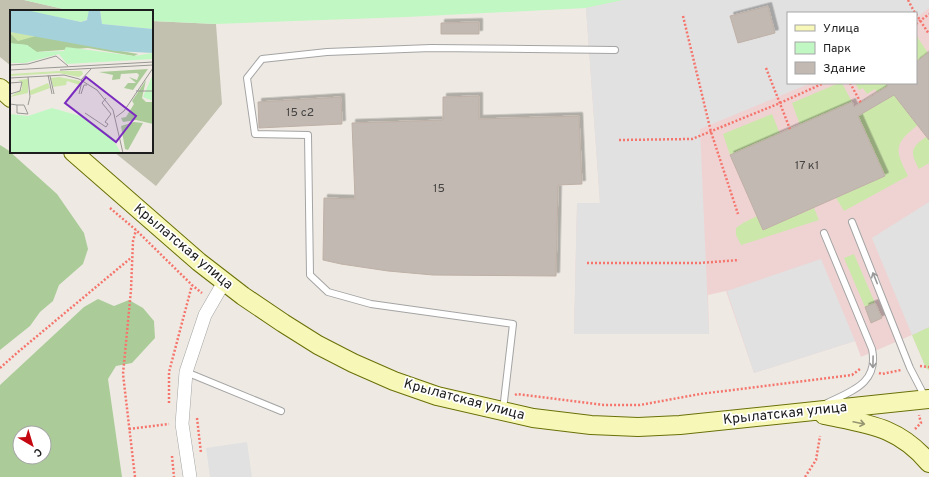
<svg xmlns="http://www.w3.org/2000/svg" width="929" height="477" font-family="Overpass,sans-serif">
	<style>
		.commercial { fill: #efd3d3; fill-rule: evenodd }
		.construction { fill: #c2c1af }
		.grass { fill: #cbe7aa }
		.forest { fill: #abcc99; fill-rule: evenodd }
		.park { fill: #c1f7c3 }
		.parking { fill: #e1e1e1 }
		.building { fill: #c2b9b3; stroke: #bfb0a6; filter: url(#shadow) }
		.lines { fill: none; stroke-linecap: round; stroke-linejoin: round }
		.service-casing { stroke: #a4a4a4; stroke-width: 8 }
		.minor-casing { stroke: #a4a4a4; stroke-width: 14 }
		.secondary-casing { stroke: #6a7008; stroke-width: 20 }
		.path { stroke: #f5756d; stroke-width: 2.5; stroke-dasharray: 2 2; stroke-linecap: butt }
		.service { stroke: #fff; stroke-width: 6 }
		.minor { stroke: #fff; stroke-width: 13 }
		.secondary { stroke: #f7f7b8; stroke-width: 18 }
		.oneway { stroke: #999 }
		.oneway2 { stroke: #959572 }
		.labels { text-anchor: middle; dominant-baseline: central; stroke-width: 3.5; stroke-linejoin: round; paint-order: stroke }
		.number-label { font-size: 12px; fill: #464442 }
		.street-label { font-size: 14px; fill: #1d1d1d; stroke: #fff }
		.inset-river { fill: none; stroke: #a5d1da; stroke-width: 2 }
		.inset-road { fill: none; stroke: #9a9894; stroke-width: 1 }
		.view { fill: #7b2cbf; fill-opacity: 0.15; stroke: #7b2cbf; stroke-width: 2 }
		.inset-edge { fill: none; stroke: #1d1d1d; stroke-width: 2 }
	</style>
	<defs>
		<filter id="shadow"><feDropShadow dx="3.5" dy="-3.5" stdDeviation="0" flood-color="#0004"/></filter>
	</defs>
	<rect width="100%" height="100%" fill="#eeeae3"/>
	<path class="commercial" d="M624,0H929V370L926,368L912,335L861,357L855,341L754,373L726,291L708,295L709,334H574L577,203H600L586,8ZM788,13H916V83H788Z"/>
	<path class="construction" d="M0,0H24L72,11H11V66L0,57Z
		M152,21L216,24L222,104L156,186L114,152H152Z"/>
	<path class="grass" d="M916,35L928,53L916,62Z
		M839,83H842L852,102L800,125L792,103Z
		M855,83H888L887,85L888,87L877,92L875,89L867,94L863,88L859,90Z
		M894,95L918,125C893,144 895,150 908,176L844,211L836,198L885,176L858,116Z
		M772,114L780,134L730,155L723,134Z
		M926,137L929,140V163L919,169C910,152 910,148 926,137Z
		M814,208L819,220L741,245L736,235V228L743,223L757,216L763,230Z
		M854,254L875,303L865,307L844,258Z
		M929,327V370L926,368L912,335Z"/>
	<path class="forest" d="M0,145L8,150L57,194L84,233L88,249L83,264L59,285L53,301L40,312L30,326L0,350Z
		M98,299L114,306L129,300L143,308L154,321L155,338L132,363L116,366L108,379L122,477H0V385L84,307ZM20,433H44V457H20Z"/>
	<path class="park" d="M24,0H624L586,8L406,17L216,24L152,21V11H72Z"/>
	<path class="parking" d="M624,0H929V8L916,18V13H788V83H811L700,129L709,334H574L577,203H600L586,8Z
		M929,202V327L912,335L872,238Z
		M821,259L855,341L754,373L727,291Z
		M247,442L252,477H210L206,448Z"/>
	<path class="building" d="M768,6L775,33L738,43L730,16Z
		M479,22V34H441V23Z
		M929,52V140L894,95L858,116L885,176L763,230L730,155L852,102L854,107L888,86L885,83H916V62Z
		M479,96V119L579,116L582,184L558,185L556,276L433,275L388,271L341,264L323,260L324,198L355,199L352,123L443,120V97Z
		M341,97L342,124L259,128L258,102Z
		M875,303L882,318L871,323L865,307Z"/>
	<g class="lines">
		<defs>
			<path id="service" d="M852,222L910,368L925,397
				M824,233L872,349C879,383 852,391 827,403
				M186,372L281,411
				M503,410L513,324L371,304L328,292L310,275L308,135L255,134L247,78L262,59L327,52L431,48L615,50"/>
			<path id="minor" d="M190,477L182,424L186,372L205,315L224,282"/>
			<path id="secondary" d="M0,88L11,98
				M73,152L199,262L243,296L283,323L318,345L353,363L394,381L437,396L533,418L591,425L638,427L680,425L929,399
				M824,415C867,424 898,426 929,463"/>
		</defs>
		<use href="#service" class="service-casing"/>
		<use href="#minor" class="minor-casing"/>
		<use href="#secondary" class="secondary-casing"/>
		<path class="path" d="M908,0L915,13
			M916,14L929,34
			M683,16L711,132L738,214
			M916,24L929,14
			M766,68L790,129
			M850,83L861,103
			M619,140L692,139L780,103L824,83
			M110,208L136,230L192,285L202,293
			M587,263H700L739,260
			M920,366L929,367
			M0,368L18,352L132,257
			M879,373L882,374L901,370
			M515,395L517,394L604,405H640L700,394L852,375L860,369
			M169,403V372L192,285
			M197,418L201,453
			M129,429L169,424
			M915,429L921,423L919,415
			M172,456L174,477
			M135,477L123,374L131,290L133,241L136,230
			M805,477L816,460L820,436"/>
		<use href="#service" class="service"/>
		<use href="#minor" class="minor"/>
		<use href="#secondary" class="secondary"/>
	</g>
	<defs><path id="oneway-shaft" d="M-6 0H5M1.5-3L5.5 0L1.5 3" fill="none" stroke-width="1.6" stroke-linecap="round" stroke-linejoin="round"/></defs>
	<g class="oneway">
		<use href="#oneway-shaft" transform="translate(875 278) rotate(-112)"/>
		<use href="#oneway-shaft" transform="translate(873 362) rotate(91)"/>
	</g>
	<use class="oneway2" href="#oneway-shaft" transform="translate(859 423) rotate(12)"/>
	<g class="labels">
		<g class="number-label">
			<text x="300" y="113">15 с2</text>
			<text x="807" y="166">17 к1</text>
			<text x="439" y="189">15</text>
		</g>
		<g class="street-label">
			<text transform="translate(183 247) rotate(40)">Крылатская улица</text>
			<text transform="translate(464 400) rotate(15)">Крылатская улица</text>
			<text transform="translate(785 414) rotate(-6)">Крылатская улица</text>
		</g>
	</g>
	<g transform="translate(10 10)">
		<rect width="143" height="143" fill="#eeeae3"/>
		<path d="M0,23V22L26,26L21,30L8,31ZM49,61H72L73,64L69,67L49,63L0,66V64ZM49,67L70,71V75L57,71L56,75L43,77L41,68ZM18,69V83L0,87L12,79V72L8,70ZM38,73L40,78L21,85L19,81Z" fill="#cbe7aa"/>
		<path d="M0,23L8,31L26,26L128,44L124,46L78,38L26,42L17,35L0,34ZM138,59L123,80L114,78L118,73H126L119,67L127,70L129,65L127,63L111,64L110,69L102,70L103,65L89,62ZM136,70L132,88L136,92H143V114L126,110L113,112L111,108L116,107L124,94L122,91ZM124,112L133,113L118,140L115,139L111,116Z" fill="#abcc99"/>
		<path d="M11,0H79V8L72,12ZM90,0H143V19L92,14ZM0,33L17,35L27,42L54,41L56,37L124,46L143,43V49L57,54L49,44L15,53H0ZM143,64V91L133,87ZM42,98L74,107L101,126L111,143H0V104L18,106Z" fill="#c1f7c3"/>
		<path d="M0,0H16L71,12L77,10L79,0H90L92,14L143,19V43L105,41L0,22Z" fill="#a5d1da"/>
		<path class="inset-river" d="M0,10L88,25L143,29"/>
		<path class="inset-road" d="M0,55L18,54L46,46L58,56M0,60L143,52M50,60L143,55M38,65L42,84M40,66L44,84M18,67L20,87L18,95M0,68L54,65L69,69L87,80L103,100L113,143M71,70L81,59M0,73L12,72L10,81L0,84M126,81H143M69,84L72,71M71,84L74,75H77M0,94L7,95V103L18,104L14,95H7M75,103L96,117L98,114L95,112L101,104L92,93L96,88M106,107L114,101L143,58"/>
		<path class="view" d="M76,67L126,106L106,132L55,93Z"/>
		<rect width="143" height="143" class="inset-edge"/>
	</g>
	<rect x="787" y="12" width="130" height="72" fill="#ffffff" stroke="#a5a5a5"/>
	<rect x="795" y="25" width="20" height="6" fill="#f7f7b8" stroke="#a5a5a5"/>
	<text x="823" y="32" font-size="12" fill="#1d1d1d">Улица</text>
	<rect x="795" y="42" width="20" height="12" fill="#c1f7c3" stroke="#a5a5a5"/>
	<text x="823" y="52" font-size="12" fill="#1d1d1d">Парк</text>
	<rect x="795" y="62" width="20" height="12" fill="#c2b9b3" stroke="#a5a5a5"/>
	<text x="823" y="72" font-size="12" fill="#1d1d1d">Здание</text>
	<g transform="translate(32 445) rotate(142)"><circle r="19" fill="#ffffff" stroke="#a5a5a5"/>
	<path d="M0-3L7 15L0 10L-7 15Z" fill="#c40710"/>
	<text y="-6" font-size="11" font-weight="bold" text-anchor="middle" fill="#1d1d1d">С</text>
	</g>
</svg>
